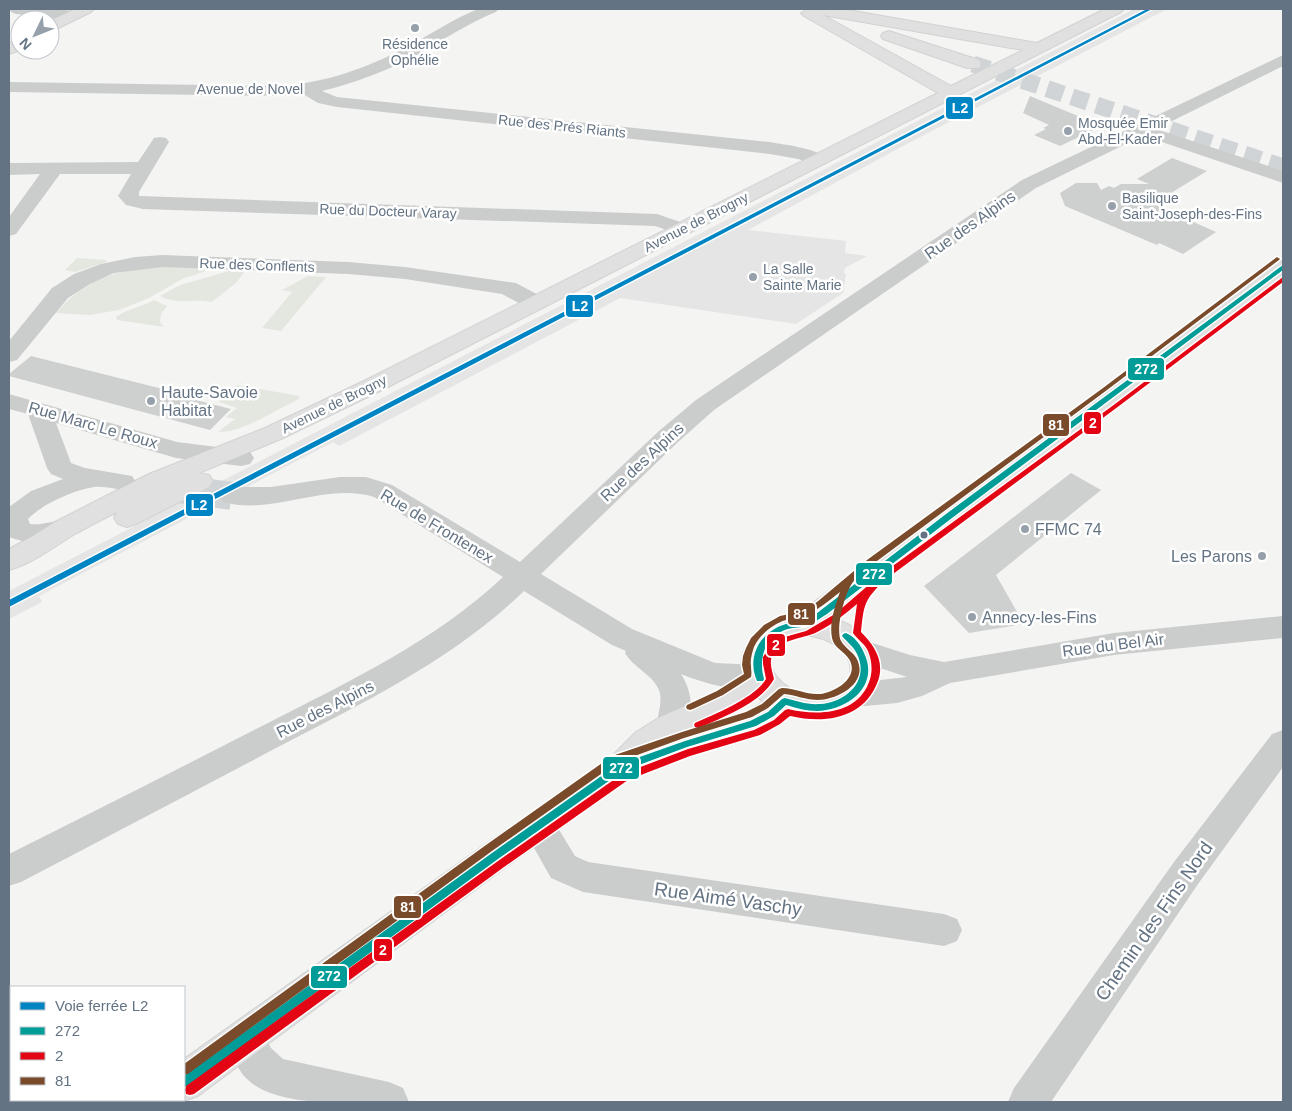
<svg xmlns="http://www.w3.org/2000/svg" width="1292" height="1111" font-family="Helvetica,sans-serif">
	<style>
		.built { fill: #e4e5e4 }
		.green { fill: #e3e7e0 }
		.building { fill: #cecfcf }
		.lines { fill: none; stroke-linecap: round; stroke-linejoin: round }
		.minor-tunnel { stroke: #d0d4d6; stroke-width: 28; stroke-dasharray: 28 14; stroke-linecap: butt }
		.major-tunnel { stroke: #d0d4d6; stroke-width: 17; stroke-dasharray: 17 9; stroke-linecap: butt }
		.major-casing { stroke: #d1d2d1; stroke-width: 2 }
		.minor { fill: #cbcdcd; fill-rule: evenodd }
		.major { fill: #e0e0e0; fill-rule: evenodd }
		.bus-1-casing { stroke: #fff; stroke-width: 3 }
		.bus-2-casing { stroke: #fff; stroke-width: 3 }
		.bus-3-casing { stroke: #fff; stroke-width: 3 }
		.bus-1 { fill: #009c98; fill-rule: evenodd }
		.bus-2 { fill: #e30513; fill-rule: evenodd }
		.bus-3 { fill: #7a4b2a; fill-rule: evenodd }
		.rail-1-casing { stroke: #fff; stroke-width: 3 }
		.rail-1 { fill: #0085c4; fill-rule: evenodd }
		.poi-dot { fill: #96a0aa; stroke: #fff; stroke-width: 2 }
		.bus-dot { fill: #637383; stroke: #fff; stroke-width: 2 }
		.labels { text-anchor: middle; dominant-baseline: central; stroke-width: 5; stroke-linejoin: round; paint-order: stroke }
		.far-poi-label { font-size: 14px; fill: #637383; stroke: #fff; text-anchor: start }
		.far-street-label { font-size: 14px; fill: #637383; stroke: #fff }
		.street-label { font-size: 16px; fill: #637383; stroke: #fff }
		.poi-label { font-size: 16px; fill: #637383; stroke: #fff; text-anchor: start }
		.near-street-label { font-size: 19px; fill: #637383; stroke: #fff }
		.line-badge { stroke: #fff; stroke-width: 2 }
		.badge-label { font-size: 14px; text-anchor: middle; font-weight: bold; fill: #fff }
	</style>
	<rect width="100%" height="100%" fill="#f4f4f2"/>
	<path class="built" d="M1134,9H1167L901,147L748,230L846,241L845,253L867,256L845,268L844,273L846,274L843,293L796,324L620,298L339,446L333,442L39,596L42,602L9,619V591Z"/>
	<path class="green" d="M77,258L106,260V262L75,272L65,270Z
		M174,266L205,268L206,271L182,279L149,298L119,310L90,315L56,313C90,274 125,268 174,266Z
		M229,271L244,272L237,282L212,302C191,298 180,306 160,296L180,285Z
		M308,276L326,277L281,331L262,328L292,292L282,290Z
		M154,300L167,306L161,314L160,322L164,327L117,320L116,317C127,309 142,307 154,300Z
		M237,385L299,396V399C277,409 242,433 218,432L235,419L226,417L237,408L219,402Z"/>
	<path class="building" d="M1030,96L1102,126L1060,146L1034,135L1046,129L1043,128L1049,125L1023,113Z
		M1172,158L1207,171L1153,204L1216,232L1183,254L1159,243L1157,245L1065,206L1060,193L1076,183H1097L1101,190L1109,186L1114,188L1121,184H1149L1137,179Z
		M31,356L167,390L164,392L231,409L210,430L9,376V374Z
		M1071,473L1101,490L996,575L1024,624L969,633L924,586Z"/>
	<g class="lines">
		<path class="minor-tunnel" d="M162,487L232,496"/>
		<path class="major-tunnel" d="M973,64L1283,167"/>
		<defs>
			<path id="major" d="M75,9H94L91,12L50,32V21Z
				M808,9H842L1037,43L1105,9H1124L1121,12L380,391L283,438L199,473L209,475L213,481L209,487L136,524L127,527L118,524L114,518L117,512C103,519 89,526 75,534C53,547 34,563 9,570V549L33,536L55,522L149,474L265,428L364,381L938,93L804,16L801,13ZM823,15L1023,50L951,86Z
				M889,31L979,60L981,64L979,68H967L883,39L881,36L883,33Z
				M20,38V50L9,54V43Z
				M1283,261V277L832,618C919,645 878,739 790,715L782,723L764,733L691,755L633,776L507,866L198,1096L184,1101L180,1100H184V1059L483,846L609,759L636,732L660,717L714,694L744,674C740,665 741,656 746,647C759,624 770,622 795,616L1276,263ZM804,635C827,637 858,651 849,680C812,727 724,656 804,635ZM757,696L763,702L744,714L698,727L736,710Z
				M138,1100H180L179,1102H137Z"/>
		</defs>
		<use href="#major" class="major-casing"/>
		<path class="minor" d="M9,9H58L79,12L82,15L79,18L74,20L16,14L11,12Z
			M478,9H499L496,12C469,23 444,39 419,54C388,70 356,83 322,91L337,97L770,142C785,145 819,148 827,160L825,164L818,166L798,159L770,154L337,107L318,103L303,94L280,96L9,92V82L280,86C325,83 367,68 407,47C431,34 453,19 478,9Z
			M1283,55V66L1156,129L1283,171V183L1153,139L1140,137L1036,188L714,410L677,443L541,574L632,629L715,663L759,665L770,669L774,677L770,685C741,694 708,685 681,674C694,694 693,714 682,735L671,738L660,735C652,719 666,704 658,688C651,674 633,667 625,653L626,651L612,645L524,591C454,659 365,702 280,746C193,792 107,837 21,882L9,886V854C93,812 178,769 262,726C346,683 434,642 503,577L374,497C324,482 273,516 223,502L219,496L223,490L232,487H271L340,477H366L392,485L520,562L659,431L696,400L1022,180Z
			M160,137L166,138L169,142L139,192V196L657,214L689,225L692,229L689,233L682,235L655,226L143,209L126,205L118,196L131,174H60L16,234L9,236V217L40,174L9,175V163L138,162L154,138Z
			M162,255L348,262L405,267L516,283L544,298L547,303L544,308L536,310L528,308L502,294L405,279L348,274L162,267L114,273L90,284L68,298L17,360L9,362V341L52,288L74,274L101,264L135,257Z
			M9,394L177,442L241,450L250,452L254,458L250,464L241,466L176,458L56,423L71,463L85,468L132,476L136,482L132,488C119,492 107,485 94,487C74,490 42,504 28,519L30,524C45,526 59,517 75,522L78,528L75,534C51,542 32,546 9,537V507L31,491L63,479L51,474L47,468L28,414L9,409Z
			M1283,616V638L1114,655L950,683L922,696L897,703L854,707L843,703L839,695L843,687L854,683L907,677L850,658L845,650L850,642L860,639L910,655L944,662L1114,633Z
			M1283,730V767L1198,884L1051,1102H1008L1014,1088L1174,862L1272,734Z
			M538,811L550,815L575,856L588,862L944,914L957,919L962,930L957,941L944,946L583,892L551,878L521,825L526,815Z
			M245,1019L259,1025L271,1048L283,1059L389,1082L403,1088L409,1102C366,1102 279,1111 247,1079C236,1069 232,1052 226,1038L231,1025Z"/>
		<use href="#major" class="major"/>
		<defs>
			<path id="bus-1" d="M1283,265V270L952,518L827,614C820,618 814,623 807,626C800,628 794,627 788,629C765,636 758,658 764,679L763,681H757C746,656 761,631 786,624C792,622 799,623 805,621C811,618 816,614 821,610L946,514Z
				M846,633C854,636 861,645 864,653C880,686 848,710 817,711C807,711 796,708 786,705L774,716L756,726L687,747L623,771L498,859L188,1086L184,1087V1076L492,853L617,765L685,741L750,721L768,712L782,699L785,698C796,701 808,705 820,704C846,702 870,681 857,654C854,647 847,642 842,636L843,634Z"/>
			<path id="bus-2" d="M1283,277V282L1119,406L885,580C864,600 864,604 861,632C874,645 885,661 878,681C864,719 825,724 790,716L780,724L760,735L690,756L628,780L504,867L194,1094L190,1095L186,1094L185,1090L186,1086L498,861L622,774L688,749L754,730L774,720L785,710L788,709C817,716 857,715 869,682C873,672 872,661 868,651C865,644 857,639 853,633L857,604C845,614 833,624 819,631C805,639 783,638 774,652C768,661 772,670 774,679C761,703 725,716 701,727L698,728L695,727L694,725L695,723C715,714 755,698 766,679L763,664V657L772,643L781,638L806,631L835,614L879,576L1115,404Z"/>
			<path id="bus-3" d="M1277,257L1280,259L1279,260L1107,390L873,564C866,570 858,575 853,582C845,592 835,629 841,641C846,650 857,653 859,665C864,686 835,700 818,700C806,700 795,695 784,694L768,708L752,717L684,738L618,762L492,851L188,1074L184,1075V1064L486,845L612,756L682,732L746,712L762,704L779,689L782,688C795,688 807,695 820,694C836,692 860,677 849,659C844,651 834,648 832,638C829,623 835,606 840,592C829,601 817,610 805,616C798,619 792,618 786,620C773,624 759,635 754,647C752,653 750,660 751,666C751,670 752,673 751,677L723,695L693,709L690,710L687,709L686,707L687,705L717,691L744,674L742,665L743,656L746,648L751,638L764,625L780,616L799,612L817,602L867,560L1103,388Z"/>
		</defs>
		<use href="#bus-1" class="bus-1-casing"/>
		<use href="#bus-2" class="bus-2-casing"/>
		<use href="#bus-3" class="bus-3-casing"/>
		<use href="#bus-1" class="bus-1"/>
		<use href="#bus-2" class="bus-2"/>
		<use href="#bus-3" class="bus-3"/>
		<defs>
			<path id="rail-1" d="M1147,9H1152L9,607V600Z"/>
		</defs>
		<use href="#rail-1" class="rail-1-casing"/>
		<use href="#rail-1" class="rail-1"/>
	</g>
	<g class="poi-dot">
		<circle cx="415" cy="28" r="5"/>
		<circle cx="1068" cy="131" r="5"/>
		<circle cx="1112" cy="206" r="5"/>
		<circle cx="753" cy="277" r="5"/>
		<circle cx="151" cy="401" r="5"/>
		<circle cx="1025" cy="529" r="5"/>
		<circle cx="1262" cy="556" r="5"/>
		<circle cx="972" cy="617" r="5"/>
	</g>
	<circle class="bus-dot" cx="924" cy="535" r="4.5"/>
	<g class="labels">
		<g class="far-poi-label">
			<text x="415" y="44" text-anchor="middle">Résidence<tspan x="415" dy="16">Ophélie</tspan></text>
			<text x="1078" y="123">Mosquée Emir<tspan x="1078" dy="16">Abd-El-Kader</tspan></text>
			<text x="1122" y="198">Basilique<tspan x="1122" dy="16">Saint-Joseph-des-Fins</tspan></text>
			<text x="763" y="269">La Salle<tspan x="763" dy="16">Sainte Marie</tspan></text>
		</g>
		<g class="far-street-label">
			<text x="250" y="89">Avenue de Novel</text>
			<text transform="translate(562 126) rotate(6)">Rue des Prés Riants</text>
			<text transform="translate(388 211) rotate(2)">Rue du Docteur Varay</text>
			<text transform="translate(696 222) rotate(-27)">Avenue de Brogny</text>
			<text transform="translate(257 265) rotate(2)">Rue des Conflents</text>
			<text transform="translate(334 404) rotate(-26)">Avenue de Brogny</text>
		</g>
		<g class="street-label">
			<text transform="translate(970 225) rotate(-35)">Rue des Alpins</text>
			<text transform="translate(93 425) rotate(16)">Rue Marc Le Roux</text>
			<text transform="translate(642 462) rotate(-43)">Rue des Alpins</text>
			<text transform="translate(437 526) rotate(31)">Rue de Frontenex</text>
			<text transform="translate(1113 645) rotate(-7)">Rue du Bel Air</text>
			<text transform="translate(325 709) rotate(-27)">Rue des Alpins</text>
		</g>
		<g class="poi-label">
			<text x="161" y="392">Haute-Savoie<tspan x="161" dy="18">Habitat</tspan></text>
			<text x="1035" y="529">FFMC 74</text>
			<text x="1252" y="556" text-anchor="end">Les Parons</text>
			<text x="982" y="617">Annecy-les-Fins</text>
		</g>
		<g class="near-street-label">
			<text transform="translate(728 899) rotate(8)">Rue Aimé Vaschy</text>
			<text transform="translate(1154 921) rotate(-55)">Chemin des Fins Nord</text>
		</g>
	</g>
	<g class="line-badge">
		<rect x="945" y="96" width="29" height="24" rx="5" fill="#0085c4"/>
		<rect x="565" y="294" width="29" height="24" rx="5" fill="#0085c4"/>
		<rect x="1127" y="357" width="38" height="24" rx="5" fill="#009c98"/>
		<rect x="1083" y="411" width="19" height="24" rx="5" fill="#e30513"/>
		<rect x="1042" y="413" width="28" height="24" rx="5" fill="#7a4b2a"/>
		<rect x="185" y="493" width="29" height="24" rx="5" fill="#0085c4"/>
		<rect x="855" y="562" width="38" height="24" rx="5" fill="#009c98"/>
		<rect x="787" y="602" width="29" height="24" rx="5" fill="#7a4b2a"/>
		<rect x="766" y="633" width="20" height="24" rx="5" fill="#e30513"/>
		<rect x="602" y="756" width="38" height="24" rx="5" fill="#009c98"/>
		<rect x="393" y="895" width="29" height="24" rx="5" fill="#7a4b2a"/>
		<rect x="373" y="938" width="20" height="24" rx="5" fill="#e30513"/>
		<rect x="310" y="965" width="38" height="24" rx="5" fill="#009c98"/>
	</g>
	<g class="badge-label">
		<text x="960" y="113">L2</text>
		<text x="580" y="311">L2</text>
		<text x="1146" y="374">272</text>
		<text x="1093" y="428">2</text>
		<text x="1056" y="430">81</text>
		<text x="199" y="510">L2</text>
		<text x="874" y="579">272</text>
		<text x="801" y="619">81</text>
		<text x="776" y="650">2</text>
		<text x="621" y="773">272</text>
		<text x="408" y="912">81</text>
		<text x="383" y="955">2</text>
		<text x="329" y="981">272</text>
	</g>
	<rect width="1292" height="1111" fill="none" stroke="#637383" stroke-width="20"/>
	<rect x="10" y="986" width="175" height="115" fill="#ffffff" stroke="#c1c7cd"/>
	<rect x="20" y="1002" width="25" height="8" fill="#0085c4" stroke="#c1c7cd"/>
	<text x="55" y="1011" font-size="15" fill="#637383">Voie ferrée L2</text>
	<rect x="20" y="1027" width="25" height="8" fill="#009c98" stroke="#c1c7cd"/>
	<text x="55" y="1036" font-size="15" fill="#637383">272</text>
	<rect x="20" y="1052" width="25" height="8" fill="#e30513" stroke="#c1c7cd"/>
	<text x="55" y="1061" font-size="15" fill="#637383">2</text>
	<rect x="20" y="1077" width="25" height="8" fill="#7a4b2a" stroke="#c1c7cd"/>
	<text x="55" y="1086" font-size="15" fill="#637383">81</text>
	<g transform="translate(35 35) rotate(227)"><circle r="24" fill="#ffffff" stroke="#c1c7cd"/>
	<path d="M0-4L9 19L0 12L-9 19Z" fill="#96a0aa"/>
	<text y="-8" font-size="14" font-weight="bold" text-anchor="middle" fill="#637383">N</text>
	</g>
</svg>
